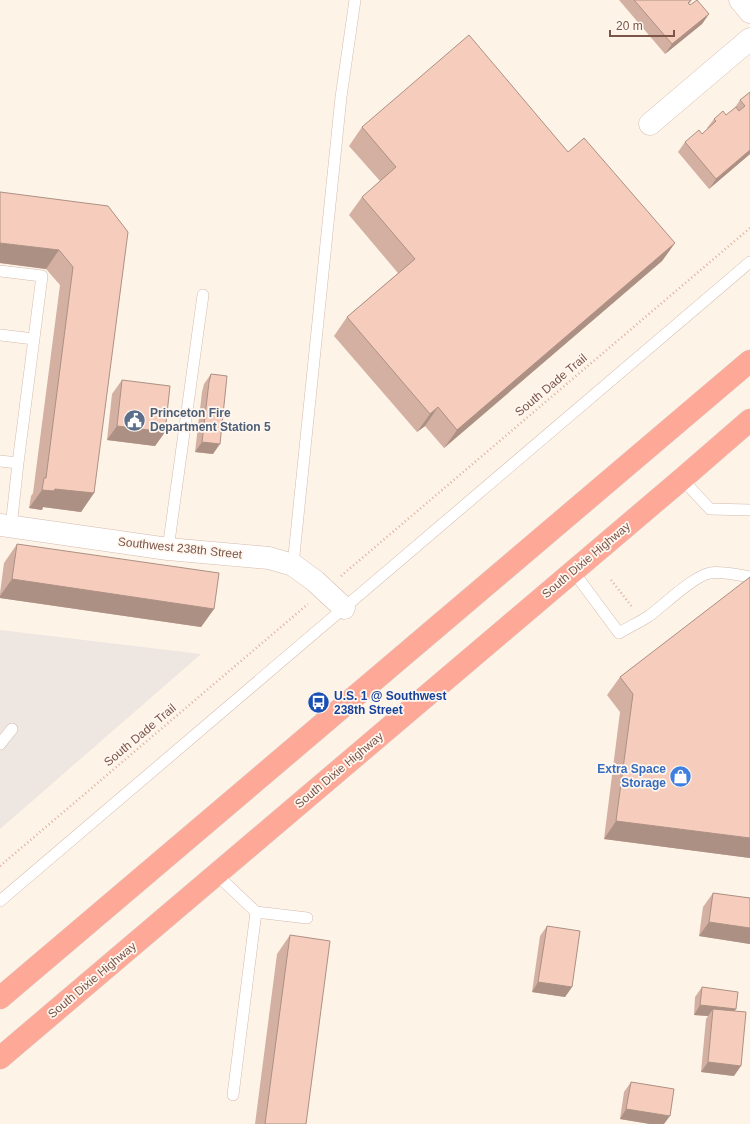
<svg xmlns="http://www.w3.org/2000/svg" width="750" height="1124" font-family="Arial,sans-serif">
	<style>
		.industrial { fill: #eee6e1 }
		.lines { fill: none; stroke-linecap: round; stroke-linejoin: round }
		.lane-casing { stroke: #d4bbae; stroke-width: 12 }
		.street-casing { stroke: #d4bbae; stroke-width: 23 }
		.highway-casing { stroke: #dacfcc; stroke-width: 23 }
		.path { stroke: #dcb09e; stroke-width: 2.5; stroke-dasharray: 1 3; stroke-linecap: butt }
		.lane { stroke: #fff; stroke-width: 11 }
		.street { stroke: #fff; stroke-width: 22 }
		.highway { stroke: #fea998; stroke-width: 22 }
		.wall { fill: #d4b0a2 }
		.shaded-wall { fill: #ac9084 }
		.building { fill: #f6cdbc; stroke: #ac9084 }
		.labels { text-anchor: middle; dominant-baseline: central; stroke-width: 3.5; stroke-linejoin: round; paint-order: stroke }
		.street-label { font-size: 12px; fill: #7b5548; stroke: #fff7ef }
		.service-label { font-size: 12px; font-weight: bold; fill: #4e5e75; stroke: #fff7ef; text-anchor: start }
		.transit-label { font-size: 12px; font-weight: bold; fill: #164399; stroke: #fff7ef; text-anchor: start }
		.shop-label { font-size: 12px; font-weight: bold; fill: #366cbe; stroke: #fff7ef; text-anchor: end }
	</style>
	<rect width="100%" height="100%" fill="#fef3e7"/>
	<path class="industrial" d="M0,630L201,654L0,829Z"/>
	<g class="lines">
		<defs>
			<path id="lane" d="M0,271L42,276L18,463L0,461
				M0,335L34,339
				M682,479L710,509L750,510
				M11,527L18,463
				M168,549L203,295
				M293,565L341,97L355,0
				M573,571L619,633C629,627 640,622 649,616C664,605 692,577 710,573C721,571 738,575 750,577
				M0,744L12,729
				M216,874L256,912L233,1095
				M0,901L750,262
				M256,912L307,918"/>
			<path id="street" d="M740,0L750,12
				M650,124L750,39
				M0,525L168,549L269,558L293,565L315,581L344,608"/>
			<path id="highway" d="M0,998L750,361
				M0,1058L682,479L750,420"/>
		</defs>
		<use href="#lane" class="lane-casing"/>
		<use href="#street" class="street-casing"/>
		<use href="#highway" class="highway-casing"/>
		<path class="path" d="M341,576L750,228
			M611,580L633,608
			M0,866L308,604"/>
		<use href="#lane" class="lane"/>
		<use href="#street" class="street"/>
		<use href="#highway" class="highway"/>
	</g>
	<path class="wall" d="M619,0H692L689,4L690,5L709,14L702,24L665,54Z
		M750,92V154L709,189L678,152L685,142L702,134L707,129V128L714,119L726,115L734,109L740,100Z
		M362,127L568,152L675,243L662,261L444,448L425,426L417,432L334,336L347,317L398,273L349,215L362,197L380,181L349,146Z
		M108,206L94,493L81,512L43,507L42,510L29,508L31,496L33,493L60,285L46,269L0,263Z
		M211,374L213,454L195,452L202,392L204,384Z
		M122,380L165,432L155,446L107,440L112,394Z
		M17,544L214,609L201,627L0,598V593L4,563Z
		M750,578V858L604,839L620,712L607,695L620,677Z
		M713,893L750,898V944L699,936L703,907Z
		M547,926L572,987L565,997L532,992L540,936Z
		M290,935L306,1124H255L277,954Z
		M702,987L735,1011L734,1076L701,1072L706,1019L708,1016L694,1015L695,997Z
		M631,1082L664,1124H650L620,1119L624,1092Z"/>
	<path class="shaded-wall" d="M709,14L702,24L665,54L672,44Z
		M750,150V154L709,189L716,179Z
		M0,243L59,250L46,269L0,263Z
		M675,243L662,261L444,448L457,430Z
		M438,407L425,426L417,432L430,414Z
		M117,426L165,432L155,446L107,440Z
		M202,442L220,444L213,454L195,452Z
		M55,489L94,493L81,512L43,507L42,510L29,508L42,490Z
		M12,579L214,609L201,627L0,598V596Z
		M616,821L750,838V858L604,839Z
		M709,922L750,928V944L699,936Z
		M538,982L572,987L565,997L532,992Z
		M700,1005L736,1009L729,1019L713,1009L708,1016L694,1015Z
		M708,1062L741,1066L734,1076L701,1072Z
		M626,1109L670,1116L664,1124H650L620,1119Z"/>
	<path class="building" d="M634,0H691L688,3L690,5L697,0L709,14L672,44Z
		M469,35L568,152L584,138L675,243L457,430L438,407L430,414L347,317L415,259L362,197L396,167L362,127Z
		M750,92V150L716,179L685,142L699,130L702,134L716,121L714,119L723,111L726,115L736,107L739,111L745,106L740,100Z
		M0,192L108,206L128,232L94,493L55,489L54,491L42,490L44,478H46L73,267L59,250L0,243Z
		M211,374L227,376L220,444L202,442L209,382Z
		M122,380L170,386L165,432L117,426Z
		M17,544L219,573L214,609L12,579Z
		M750,577V838L616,821L633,694L620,677Z
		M713,893L750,898V928L709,922Z
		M547,926L580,931L572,987L538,982Z
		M290,935L330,941L306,1124H265Z
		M702,987L738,992L736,1009L700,1005Z
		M713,1009L746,1012L741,1066L708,1062Z
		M631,1082L674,1089L670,1116L626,1109Z"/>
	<defs>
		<symbol id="civic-disc" viewBox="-11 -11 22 22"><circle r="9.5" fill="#5c6f8a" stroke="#fff7ef"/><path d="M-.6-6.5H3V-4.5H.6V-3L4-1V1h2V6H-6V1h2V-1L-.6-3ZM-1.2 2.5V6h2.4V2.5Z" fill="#fff"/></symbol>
		<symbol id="bus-disc" viewBox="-11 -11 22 22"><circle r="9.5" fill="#1a4fb4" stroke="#fff7ef"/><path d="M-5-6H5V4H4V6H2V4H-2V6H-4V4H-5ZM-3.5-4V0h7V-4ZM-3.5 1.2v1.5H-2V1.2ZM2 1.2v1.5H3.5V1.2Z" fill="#fff"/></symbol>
		<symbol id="shop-disc" viewBox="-11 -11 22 22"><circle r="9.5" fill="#3f7fe0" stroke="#fff7ef"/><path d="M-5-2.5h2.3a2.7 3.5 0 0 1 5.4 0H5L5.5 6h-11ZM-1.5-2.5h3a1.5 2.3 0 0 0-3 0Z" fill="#fff"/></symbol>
	</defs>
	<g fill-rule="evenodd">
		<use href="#civic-disc" x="122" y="408" width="25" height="25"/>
		<use href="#bus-disc" x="306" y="690" width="25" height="25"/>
		<use href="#shop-disc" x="668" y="764" width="25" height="25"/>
	</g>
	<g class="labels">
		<g class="street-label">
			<text transform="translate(551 385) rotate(-40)">South Dade Trail</text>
			<text transform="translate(180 548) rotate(6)">Southwest 238th Street</text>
			<text transform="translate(586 560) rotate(-40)">South Dixie Highway</text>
			<text transform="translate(140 735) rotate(-40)">South Dade Trail</text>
			<text transform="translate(339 770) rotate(-40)">South Dixie Highway</text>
			<text transform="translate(92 980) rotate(-40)">South Dixie Highway</text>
		</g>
		<g class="service-label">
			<text x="150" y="413">Princeton Fire<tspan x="150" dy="14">Department Station 5</tspan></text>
		</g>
		<g class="transit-label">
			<text x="334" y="696">U.S. 1 @ Southwest<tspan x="334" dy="14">238th Street</tspan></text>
		</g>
		<g class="shop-label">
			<text x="666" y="769">Extra Space<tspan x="666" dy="14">Storage</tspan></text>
		</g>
	</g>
	<path d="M610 30v6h64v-6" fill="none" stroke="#7b5548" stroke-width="2"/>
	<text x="616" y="30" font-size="12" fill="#7b5548" stroke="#fff7ef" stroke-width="3" paint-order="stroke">20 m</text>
</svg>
